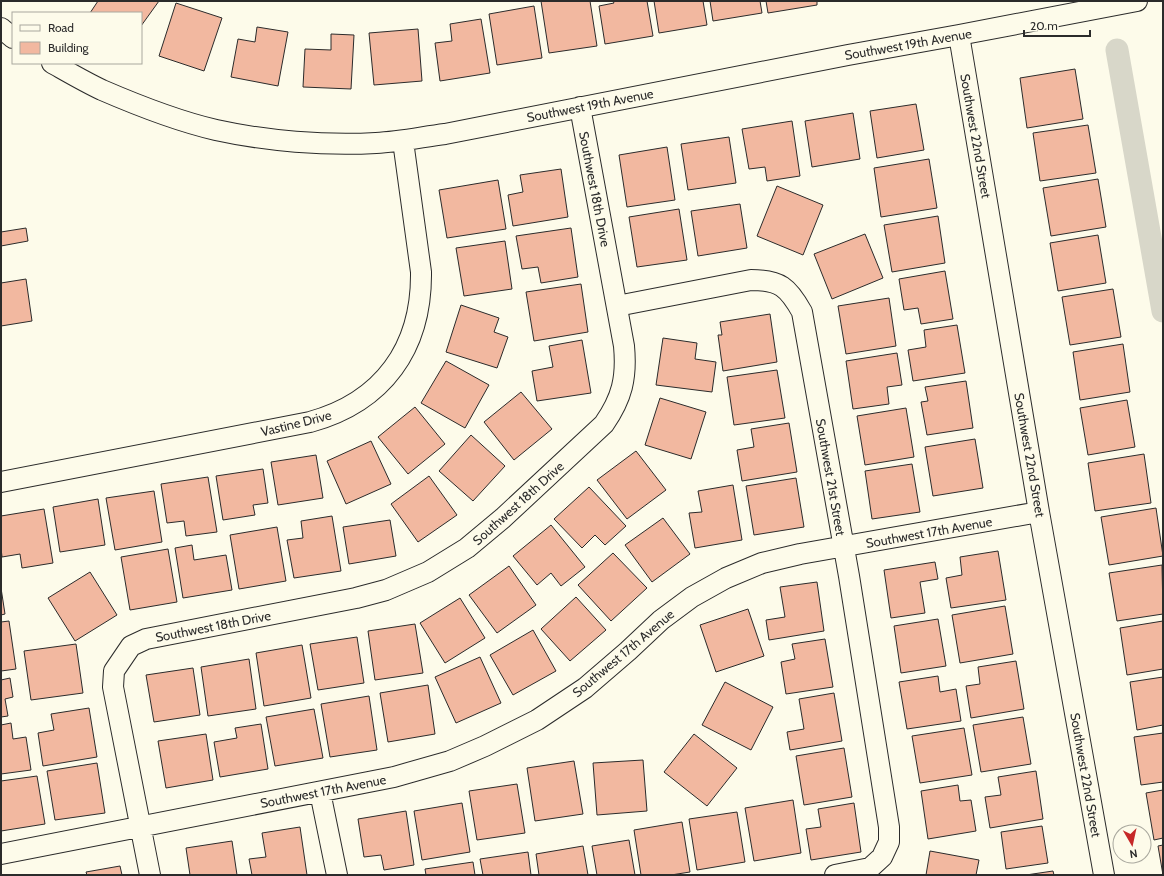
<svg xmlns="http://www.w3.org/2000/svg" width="1164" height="876" font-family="Cabin,sans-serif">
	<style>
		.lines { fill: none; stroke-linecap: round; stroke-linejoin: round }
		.canal { stroke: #d8d7c9; stroke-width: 23 }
		.building { fill: #f2b8a0; stroke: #2b2b2b }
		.street-casing { stroke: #2b2b2b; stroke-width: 22 }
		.street { stroke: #fdfbea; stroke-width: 20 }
		.labels { text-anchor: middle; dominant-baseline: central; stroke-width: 3; stroke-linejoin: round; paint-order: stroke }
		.street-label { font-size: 13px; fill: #2b2b2b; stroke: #fdfbea }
	</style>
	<rect width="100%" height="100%" fill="#fdfbea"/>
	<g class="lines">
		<path class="canal" d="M1117,50L1163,311"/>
	</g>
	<path class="building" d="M98,1H159L141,26V13H90Z
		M541,1H590L597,46L549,53Z
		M613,1H647L653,36L605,44L599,6L614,3Z
		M654,1H703L707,25L659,33Z
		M710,1H760L762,13L713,21Z
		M766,1H817V5L768,13Z
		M176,3L222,18L204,71L159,56Z
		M534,6L542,58L497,65L489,14Z
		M481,19L490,73L440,81L435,43L452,41L450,24Z
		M257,27L288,32L278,86L231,77L238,39L255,42Z
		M418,29L422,81L374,85L369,33Z
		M331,34L354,35L351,89L303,87L305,49L331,50Z
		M1075,69L1083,119L1027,128L1020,78Z
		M916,104L924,150L877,158L870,111Z
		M853,113L860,159L812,167L805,121Z
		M792,121L800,176L767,181L765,167L749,169L742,129Z
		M1088,125L1096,173L1040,181L1033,133Z
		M729,137L736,183L688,190L681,144Z
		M667,147L675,200L627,207L619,155Z
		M929,159L937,208L881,217L874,168Z
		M561,169L568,217L513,226L508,195L523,192L520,175Z
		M1098,179L1106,227L1051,236L1043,188Z
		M498,180L506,229L447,238L439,190Z
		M777,186L823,205L803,255L757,236Z
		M740,204L747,248L698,256L691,211Z
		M679,209L687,260L637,267L629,217Z
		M938,216L945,263L892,272L884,225Z
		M26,228L28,241L1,246V232Z
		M571,228L578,277L541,283L538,267L522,269L516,236Z
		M865,234L883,278L832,299L814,254Z
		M1098,235L1106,283L1058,291L1050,243Z
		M505,241L512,289L464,296L456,248Z
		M945,271L953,319L921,324L918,308L904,310L899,279Z
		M26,279L32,321L1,326V283Z
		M581,284L588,332L534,341L526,292Z
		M1113,289L1121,337L1070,345L1062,297Z
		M889,298L896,346L846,354L838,306Z
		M461,305L499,318L494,332L508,337L497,368L446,352Z
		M770,314L777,362L723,371L718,335H722L720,322Z
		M957,325L965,373L913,381L908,350L926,347L924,330Z
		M663,338L697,343L695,359L716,362L712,392L656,385Z
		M582,340L591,393L537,401L532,371L553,367L549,346Z
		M1123,344L1130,392L1080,400L1073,352Z
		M897,353L902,385L887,387L889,404L853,409L846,361Z
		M446,361L489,385L465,428L421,403Z
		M777,370L785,418L734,425L727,377Z
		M966,381L973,428L927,435L921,402L928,401L925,387Z
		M521,392L552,429L514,460L484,422Z
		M660,398L706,412L691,459L645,445Z
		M1127,400L1135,447L1088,455L1080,408Z
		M415,407L445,444L408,474L378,437Z
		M906,408L914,457L865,465L857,416Z
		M789,423L797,472L742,481L737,450L754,447L751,429Z
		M471,435L505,466L473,501L439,471Z
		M975,439L983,488L933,496L925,447Z
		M371,441L391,484L346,504L327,461Z
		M636,451L666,490L627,519L597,480Z
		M1144,454L1151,503L1095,511L1088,463Z
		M316,455L323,498L278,505L271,462Z
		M912,464L920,512L872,519L865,471Z
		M263,469L268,503L253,505L255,515L223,520L216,476Z
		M429,476L457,515L418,542L391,504Z
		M208,477L217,532L186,536L184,521L167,523L161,484Z
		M796,478L804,527L754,535L746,486Z
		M733,485L742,540L695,548L689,513L702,512L698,491Z
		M589,487L626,526L605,545L595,535L582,548L554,519Z
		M154,491L162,542L115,550L106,498Z
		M98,499L105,545L60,552L53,507Z
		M1156,508L1163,556L1109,565L1101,517Z
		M44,509L53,563L22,568L20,554L2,557L1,548V516Z
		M332,516L341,571L294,578L287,540L303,538L301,521Z
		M663,518L690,554L652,582L625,545Z
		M390,520L396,556L349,564L343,527Z
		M551,525L585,567L561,586L551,573L537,585L513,556Z
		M277,527L286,581L239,589L230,535Z
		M192,545L194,560L226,555L232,590L183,598L175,548Z
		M168,549L177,602L130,610L121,557Z
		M998,551L1006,600L951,608L946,578L962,575L960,557Z
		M613,553L647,588L611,621L578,585Z
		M935,562L938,579L920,582L925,613L891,618L884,570Z
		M1162,565L1163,614L1117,621L1109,573Z
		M509,566L536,605L497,633L469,595Z
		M90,572L117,615L75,641L48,598Z
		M817,582L824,631L769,640L766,620L785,617L780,587Z
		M1,588L5,614L1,615Z
		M576,597L606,630L570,661L541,629Z
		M460,598L485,638L445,663L420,623Z
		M1005,606L1013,654L960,663L952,615Z
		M748,609L764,656L716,672L700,625Z
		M938,619L946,666L901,673L894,626Z
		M9,621L16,669L1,671V622Z
		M1163,621V669L1127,675L1120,628Z
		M415,624L423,673L375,680L368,631Z
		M533,630L556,671L513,695L490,655Z
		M357,637L364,683L318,690L310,644Z
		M825,639L833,687L786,694L781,662L795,659L792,644Z
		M76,644L83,693L31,700L24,651Z
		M302,645L311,698L264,706L256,653Z
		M480,657L501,703L456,723L435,677Z
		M249,659L256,709L208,716L201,667Z
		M1016,661L1024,709L971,718L966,686L980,684L978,667Z
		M193,668L200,715L154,722L146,675Z
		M938,676L940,692L956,689L961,721L907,729L899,682Z
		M1163,677V725L1137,730L1130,682Z
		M10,678L13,697L5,699L8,716L1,717V680Z
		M725,682L773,707L751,750L702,725Z
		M428,685L435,734L388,742L380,693Z
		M834,693L842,741L790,750L787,732L804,729L799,699Z
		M369,696L377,750L330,757L321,704Z
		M89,708L97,757L43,766L38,733L54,730L51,714Z
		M314,709L323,758L275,766L266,717Z
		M1023,717L1031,764L981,772L973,725Z
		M11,723L13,739L26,737L31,770L1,774V725Z
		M261,724L268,769L220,777L214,742L237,738L235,728Z
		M964,728L972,775L920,783L912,736Z
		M1163,733V782L1141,785L1134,737Z
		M206,734L213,780L166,788L158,741Z
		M694,734L737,768L707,806L664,772Z
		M844,748L852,797L804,805L796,756Z
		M643,760L647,811L597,815L593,763Z
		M574,761L583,814L535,821L527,768Z
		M97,763L105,813L55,820L47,771Z
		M1036,771L1043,819L990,828L985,797L1001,795L998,777Z
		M37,776L45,824L1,831V781Z
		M517,784L525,833L477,840L469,791Z
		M958,785L960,801L971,800L976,831L928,839L921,791Z
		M1163,790V838L1154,840L1146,793Z
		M793,800L801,853L754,861L745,808Z
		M462,803L470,852L422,860L414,811Z
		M854,803L861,852L811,860L806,829L821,827L818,809Z
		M406,811L414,865L384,870L381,855L364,857L358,819Z
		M737,812L745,862L697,870L689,819Z
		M682,822L690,872L671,875H641L634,830Z
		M1042,826L1048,863L1006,869L1001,832Z
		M300,827L307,875H252L249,859L266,857L262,833Z
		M629,840L635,875H597L592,846Z
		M232,841L237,875H190L186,848Z
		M1163,845V875L1158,846Z
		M583,846L588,875H539L536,854Z
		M930,851L979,860L976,875H926Z
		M528,852L531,875H483L480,859Z
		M473,862L475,875H426L425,869Z
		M120,866L122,875H87L86,872Z
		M1053,871L1054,875H1026Z"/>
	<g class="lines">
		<defs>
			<path id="street" d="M1,28L13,38
				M959,35L1039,512L1104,875
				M52,63C68,72 85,82 102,90C139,106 177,121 216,130C266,141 325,146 376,143C399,142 422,137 445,134L848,55L959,35L1137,1
				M617,306L751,280C780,280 788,287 802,312L849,576L889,827V842L882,857L870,868L835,875
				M1,482L310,422C383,402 422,348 421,272L403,141
				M320,792L337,875
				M1,854L394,777L450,761L485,746L537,720L585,688L628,651L661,620L692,597L726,578L762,563L800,554L1039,512
				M150,875L113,687L114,671L131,646L146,639L356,598L386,590L428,572L467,548L503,518L604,424C622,398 627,378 624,346L580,107"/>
		</defs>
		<use href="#street" class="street-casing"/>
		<use href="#street" class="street"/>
	</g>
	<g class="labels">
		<g class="street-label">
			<text transform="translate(908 44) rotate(-10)">Southwest 19th Avenue</text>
			<text transform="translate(590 105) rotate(-11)">Southwest 19th Avenue</text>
			<text transform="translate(976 136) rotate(80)">Southwest 22nd Street</text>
			<text transform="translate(595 189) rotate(79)">Southwest 18th Drive</text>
			<text transform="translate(296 423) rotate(-14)">Vastine Drive</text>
			<text transform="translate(1030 455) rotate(80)">Southwest 22nd Street</text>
			<text transform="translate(831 477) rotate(80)">Southwest 21st Street</text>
			<text transform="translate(518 503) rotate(-42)">Southwest 18th Drive</text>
			<text transform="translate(929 532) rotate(-10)">Southwest 17th Avenue</text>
			<text transform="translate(213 626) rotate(-11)">Southwest 18th Drive</text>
			<text transform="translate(623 653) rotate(-40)">Southwest 17th Avenue</text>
			<text transform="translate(1086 775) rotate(80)">Southwest 22nd Street</text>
			<text transform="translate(323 791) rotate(-11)">Southwest 17th Avenue</text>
		</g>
	</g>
	<rect width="1164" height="876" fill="none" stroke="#2b2b2b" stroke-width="4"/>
	<rect x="12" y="12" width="130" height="52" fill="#fdfbea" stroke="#a9a89e"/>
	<rect x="20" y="25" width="20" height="6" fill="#fdfbea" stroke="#a9a89e"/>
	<text x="48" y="32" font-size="12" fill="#2b2b2b">Road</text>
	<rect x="20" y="42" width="20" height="12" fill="#f2b8a0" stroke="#a9a89e"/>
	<text x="48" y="52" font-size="12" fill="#2b2b2b">Building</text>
	<g transform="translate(1132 844) rotate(171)"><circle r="19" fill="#fdfbea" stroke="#a9a89e"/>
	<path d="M0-3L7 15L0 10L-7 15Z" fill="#c62828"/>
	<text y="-6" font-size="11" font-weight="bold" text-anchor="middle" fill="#2b2b2b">N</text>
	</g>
	<path d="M1024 30v6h66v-6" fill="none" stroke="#2b2b2b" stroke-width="2"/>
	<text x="1030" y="30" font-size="12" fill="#2b2b2b" stroke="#fdfbea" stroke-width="3" paint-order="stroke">20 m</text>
</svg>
